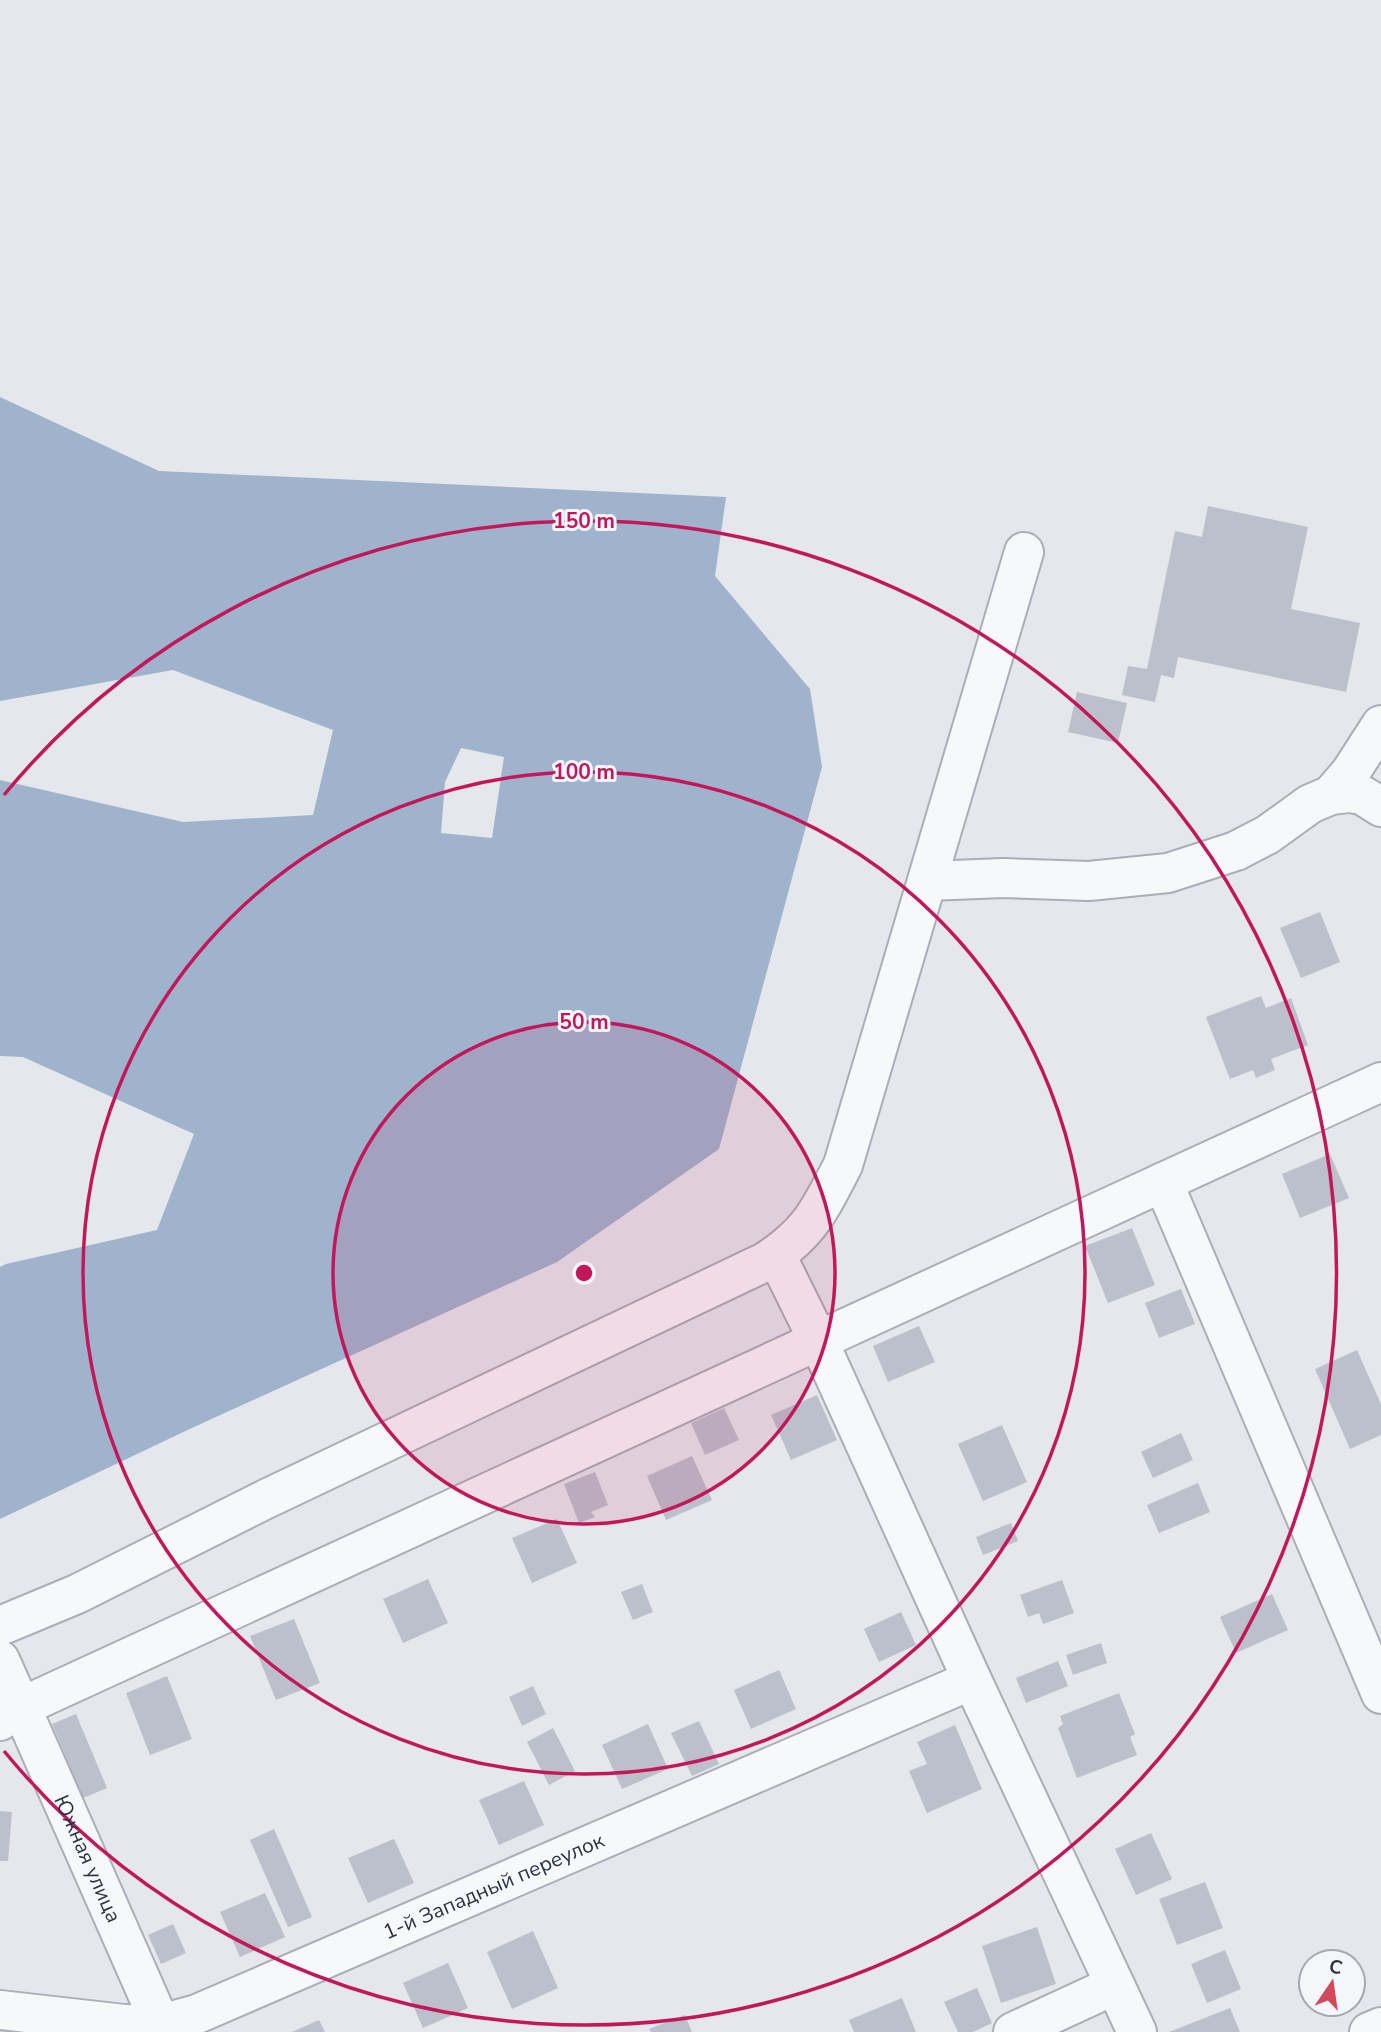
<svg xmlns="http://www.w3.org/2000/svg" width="1381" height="2032" font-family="'Nunito Sans',sans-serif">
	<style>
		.water { fill: #9fb4cc; fill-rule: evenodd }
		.building { fill: #bbc0ca }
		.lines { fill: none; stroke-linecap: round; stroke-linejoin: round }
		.minor-casing { stroke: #a9aeb7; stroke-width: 42 }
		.minor { stroke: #f7f8fa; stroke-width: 38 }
		.ring { fill: none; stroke: #c2185b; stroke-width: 3.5 }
		.labels { text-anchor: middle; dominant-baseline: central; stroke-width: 6; stroke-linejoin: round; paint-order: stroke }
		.street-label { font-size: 21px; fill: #2b3445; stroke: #f4f6f9 }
		.centre { fill: #c2185b; stroke: #f4f6f9; stroke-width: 3.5 }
		.ring-label { font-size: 21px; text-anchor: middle; font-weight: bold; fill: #c2185b; stroke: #f4f6f9; stroke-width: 6; stroke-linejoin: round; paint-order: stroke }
	</style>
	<rect width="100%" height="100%" fill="#e4e7ec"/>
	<path class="water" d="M0,397L159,471L726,497L715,576L810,689L822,767L719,1149L557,1262L194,1427L0,1519V1267L6,1264L157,1230L194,1134L23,1057L0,1056V780L183,822L313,815L333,730L173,670L0,701ZM461,748L504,757L492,838L441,833L445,782Z"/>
	<path class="building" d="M1208,506L1308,527L1291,609L1360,623L1346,692L1178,657L1174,678L1161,675L1155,702L1122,695L1128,666L1147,669L1175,531L1202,537Z
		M1077,692L1127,703L1118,743L1068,732Z
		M1320,912L1340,962L1301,978L1280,928Z
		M1261,996L1266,1008L1291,998L1308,1045L1271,1059L1275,1070L1256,1078L1253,1070L1230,1079L1206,1017Z
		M1330,1154L1349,1198L1300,1218L1282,1174Z
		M1132,1228L1155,1285L1108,1303L1085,1246Z
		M1181,1289L1195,1324L1159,1338L1145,1303Z
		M919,1326L935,1362L888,1382L873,1346Z
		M1357,1350L1381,1404V1435L1350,1449L1315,1369Z
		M817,1395L837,1440L791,1460L771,1415Z
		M724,1408L739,1440L705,1455L691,1423Z
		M1002,1425L1027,1482L983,1501L958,1444Z
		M1181,1433L1193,1460L1153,1478L1141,1452Z
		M692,1456L712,1500L666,1520L647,1476Z
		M595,1472L608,1505L591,1512L595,1517L579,1523L564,1484Z
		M1198,1483L1210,1512L1159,1533L1147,1505Z
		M557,1519L577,1563L532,1583L512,1538Z
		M1011,1523L1018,1541L983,1555L976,1537Z
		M428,1579L448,1623L403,1643L383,1599Z
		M1062,1580L1074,1613L1043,1624L1039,1613L1028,1617L1020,1595Z
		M642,1584L653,1612L633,1620L621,1592Z
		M1272,1594L1288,1630L1236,1653L1220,1617Z
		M901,1612L916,1645L879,1662L864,1629Z
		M294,1619L320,1683L276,1700L250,1636Z
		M1101,1643L1107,1663L1073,1675L1066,1655Z
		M1058,1661L1068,1686L1026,1703L1016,1678Z
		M779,1670L796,1709L751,1729L734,1690Z
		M167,1676L192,1739L150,1755L126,1693Z
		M533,1686L546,1714L522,1726L509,1697Z
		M1119,1693L1135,1734L1130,1737L1137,1755L1077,1778L1058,1728L1063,1724L1060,1716Z
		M76,1714L107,1788L83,1798L52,1724Z
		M699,1721L719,1764L692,1776L671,1733Z
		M648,1724L668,1769L622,1789L602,1745Z
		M955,1725L982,1789L927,1813L909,1771L927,1764L917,1742Z
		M553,1728L575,1771L549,1785L527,1742Z
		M524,1781L544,1825L499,1845L479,1800Z
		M0,1811L12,1812L8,1861H0Z
		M274,1829L312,1917L288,1927L250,1840Z
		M1151,1833L1172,1879L1136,1895L1115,1849Z
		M394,1839L414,1883L368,1903L348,1858Z
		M1205,1882L1223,1928L1177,1945L1159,1899Z
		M265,1893L285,1937L240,1957L220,1912Z
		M173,1924L186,1953L161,1964L148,1935Z
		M1037,1927L1056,1984L1001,2003L982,1946Z
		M533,1931L558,1988L512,2009L487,1952Z
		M1225,1950L1241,1989L1207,2003L1191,1964Z
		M448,1963L468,2008L423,2028L403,1983Z
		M977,1988L992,2023L973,2032H958L944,2002Z
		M902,1998L916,2032H854L849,2020Z
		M1230,2008L1240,2032H1169Z
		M685,2015L692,2032H651L649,2029Z
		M319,2020L325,2032H292Z"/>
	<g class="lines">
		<defs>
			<g id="minor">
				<path d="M1331,795L1350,773L1381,725"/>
				<path d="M928,881L1003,878L1089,881L1168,873L1236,851L1267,835L1310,804L1331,795L1349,793L1362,795L1381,807"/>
				<path d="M1163,1182L1381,1694"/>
				<path d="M776,1255L818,1340L972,1680L1137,2032"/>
				<path d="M0,1626L77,1594L266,1499L765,1262C810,1233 819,1211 843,1165L1024,552"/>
				<path d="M0,1660L21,1707L1381,1082"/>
				<path id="s1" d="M0,1721L21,1707L164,2032"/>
				<path id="s2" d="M0,2010L124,2024H160L197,2014L972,1680"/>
				<path d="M1013,2032L1115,1985"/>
				<path d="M1369,2032L1381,2027"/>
			</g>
		</defs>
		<use href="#minor" class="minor-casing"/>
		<use href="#minor" class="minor"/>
	</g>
	<circle cx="584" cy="1273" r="251" fill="#c2185b" fill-opacity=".12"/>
	<g class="ring">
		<circle cx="584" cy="1273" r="251"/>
		<circle cx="584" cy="1273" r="501"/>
		<path d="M4 795A752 752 0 1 1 4 1751"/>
	</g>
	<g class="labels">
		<g class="street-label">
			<text stroke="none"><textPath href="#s1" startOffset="191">Южная улица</textPath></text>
			<text stroke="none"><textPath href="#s2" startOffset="522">1-й Западный переулок</textPath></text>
		</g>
	</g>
	<circle cx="584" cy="1273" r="10" class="centre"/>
	<g class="ring-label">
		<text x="584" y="528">150 m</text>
		<text x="584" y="779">100 m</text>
		<text x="584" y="1029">50 m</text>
	</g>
	<g transform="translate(1332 1983) rotate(13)"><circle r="33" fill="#f4f6f9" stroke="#a4a8b1" stroke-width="2"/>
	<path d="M0-5L12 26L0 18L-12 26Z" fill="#d1495b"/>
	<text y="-10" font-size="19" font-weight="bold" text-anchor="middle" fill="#2b3445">С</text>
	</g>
</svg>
